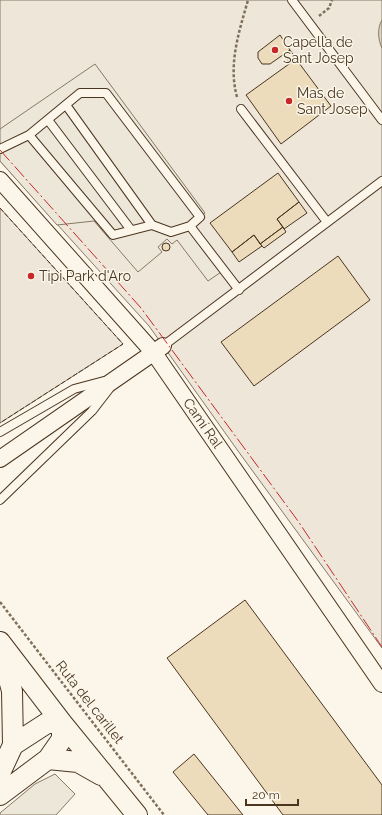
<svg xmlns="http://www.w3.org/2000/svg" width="382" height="815" font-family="Raleway,sans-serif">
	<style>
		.green { fill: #ede6d9; stroke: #887966 }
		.parking { fill: #ede7d9; stroke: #887966 }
		.water { fill: #dcd4c6; stroke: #887966 }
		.building { fill: #ecdcbc; stroke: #4a3520 }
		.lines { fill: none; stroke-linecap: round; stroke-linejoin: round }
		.service-casing { stroke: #4a3520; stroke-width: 10 }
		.minor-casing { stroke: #4a3520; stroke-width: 18 }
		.tertiary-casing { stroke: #4a3520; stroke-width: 22 }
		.path { stroke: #7f6f5c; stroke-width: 2.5; stroke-dasharray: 3 2; stroke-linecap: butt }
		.service { stroke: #fbf6e9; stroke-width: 8 }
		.minor { stroke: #fbf6e9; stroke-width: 16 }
		.tertiary { stroke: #fbf6e9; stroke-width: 20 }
		.fence { stroke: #4a3520; stroke-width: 1; stroke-dasharray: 5 2; stroke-linecap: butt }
		.power { stroke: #c62828; stroke-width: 1; stroke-dasharray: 14 3 2 3; stroke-linecap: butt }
		.poi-dot { fill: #c62828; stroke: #fbf6e9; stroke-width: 1.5 }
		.labels { text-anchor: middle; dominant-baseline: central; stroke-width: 3; stroke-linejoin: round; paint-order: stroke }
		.poi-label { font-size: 14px; fill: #4a3520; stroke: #fbf6e9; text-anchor: start }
		.street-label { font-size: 14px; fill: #4a3520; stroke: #fbf6e9 }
	</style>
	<rect width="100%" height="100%" fill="#fbf6e9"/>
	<path class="green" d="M0,0H382V648L238,451L149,326L0,161Z
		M0,208L123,344L0,423Z"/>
	<path class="parking" d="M95,64L205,213L190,226L224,270L208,281L177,240L172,244L167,239L158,247L162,252L138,272L94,221L57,225L0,161V129Z
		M55,774L75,794L56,815H0V813L35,784Z"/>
	<path class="water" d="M382,20V48C378,40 377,28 382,20Z"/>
	<path class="building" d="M280,35L290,50L270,64H262L258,58V52Z
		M290,50L296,59L290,63L283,54Z
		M296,59L331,106L281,144L246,95Z
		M278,173L299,202L277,219L283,227L260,244L254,235L232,252L210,223Z
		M299,202L307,213L284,229L277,219Z
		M283,227L286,232L264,248L260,244Z
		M254,235L262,246L239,262L232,252Z
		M162 247a4 4 0 1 1 8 0a4 4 0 1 1-8 0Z
		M338,256L370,300L254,386L221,342Z
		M245,600L382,785V815H283L167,658Z
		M194,754L243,815H208L173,772Z"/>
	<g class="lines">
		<defs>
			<path id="service" d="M292,0L382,120
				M66,105L152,225
				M241,109L327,222
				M48,120L131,230
				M29,135L113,235L152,225L171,232L190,226
				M0,149L29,135L80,93H106L200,217L190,226L239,290
				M163,346L382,181
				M0,432L74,389L104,381
				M0,500L92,411L109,389"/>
			<path id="minor" d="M0,180L154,353L382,684
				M0,459L163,346"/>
			<path id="tertiary" d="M0,642L62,723L137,815
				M13,745L47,723H62V739L48,759
				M0,773L13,745L12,691L1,649
				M0,795L48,759L78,762L101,775"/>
		</defs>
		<use href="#service" class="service-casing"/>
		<use href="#minor" class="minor-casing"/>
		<use href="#tertiary" class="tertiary-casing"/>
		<path class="path" d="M319,16L329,8L332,0
			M237,97C228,64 239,32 248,0
			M0,602L164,815"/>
		<use href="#service" class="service"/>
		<use href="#minor" class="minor"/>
		<use href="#tertiary" class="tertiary"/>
		<path class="fence" d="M0,208L123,344L0,423"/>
		<path class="power" d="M0,150L141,308L298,521L382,647"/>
	</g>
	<g class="poi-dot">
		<circle cx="275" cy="50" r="4"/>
		<circle cx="289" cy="101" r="4"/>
		<circle cx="31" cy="276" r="4"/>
	</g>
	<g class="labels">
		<g class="poi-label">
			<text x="283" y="42">Capella de<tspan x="283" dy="16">Sant Josep</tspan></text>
			<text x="297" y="93">Mas de<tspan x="297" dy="16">Sant Josep</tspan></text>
			<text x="39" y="276">Tipi Park d'Aro</text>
		</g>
		<g class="street-label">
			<text transform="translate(203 423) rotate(55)">Camí Ral</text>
			<text transform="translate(90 702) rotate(52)">Ruta del carillet</text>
		</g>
	</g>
	<path d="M246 799v6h52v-6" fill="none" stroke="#4a3520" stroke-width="2"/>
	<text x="252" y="799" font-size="12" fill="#4a3520" stroke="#fbf6e9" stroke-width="3" paint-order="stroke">20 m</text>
</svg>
